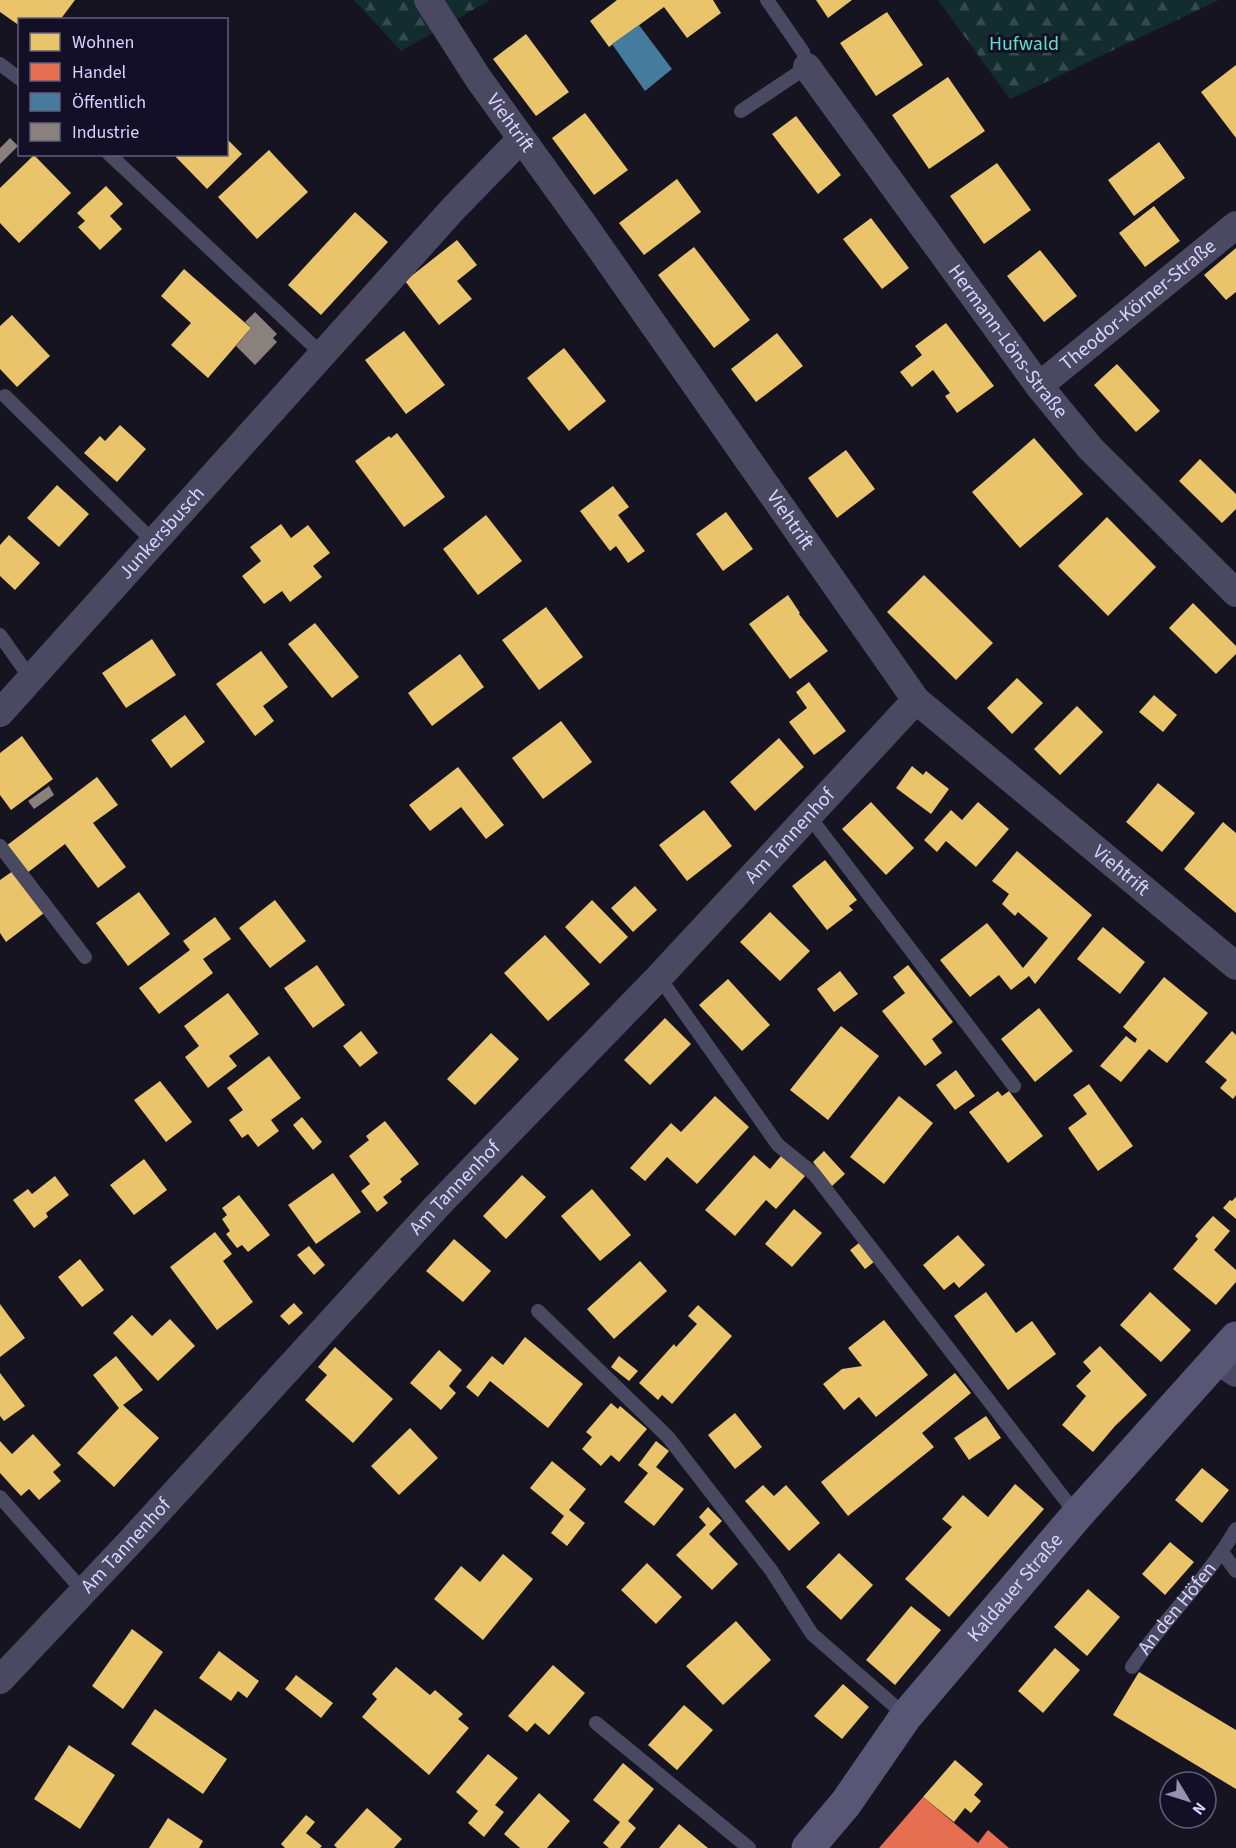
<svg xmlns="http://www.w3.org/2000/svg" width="1236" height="1848" font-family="'Source Sans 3',sans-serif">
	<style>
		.forest { fill: url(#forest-firs) }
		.homes { fill: #e9c46a }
		.shops { fill: #e76f51 }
		.public { fill: #457b9d }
		.industry { fill: #8a817c }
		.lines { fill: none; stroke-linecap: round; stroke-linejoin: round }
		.lane { stroke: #4a4962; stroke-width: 14 }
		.street { stroke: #4a4962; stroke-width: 28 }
		.secondary { stroke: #575674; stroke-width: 33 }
		.labels { text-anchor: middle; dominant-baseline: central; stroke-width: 6; stroke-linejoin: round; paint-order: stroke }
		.park-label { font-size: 20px; fill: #5fe0c0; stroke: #130f26 }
		.street-label { font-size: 20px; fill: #d9d4ff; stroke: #130f26 }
	</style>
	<defs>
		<pattern id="forest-firs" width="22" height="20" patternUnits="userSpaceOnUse" patternTransform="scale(1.5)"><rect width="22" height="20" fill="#132c2d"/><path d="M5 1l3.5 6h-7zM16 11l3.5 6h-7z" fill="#354a4c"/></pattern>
	</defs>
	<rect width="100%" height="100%" fill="#161421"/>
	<path class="forest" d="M354,0H490L401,51Z
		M938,0H1219L1010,99Z"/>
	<path class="homes" d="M0,0H75L60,20H20V26L0,12Z
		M617,0H713L721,13L687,38L664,7L609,47L590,21Z
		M816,0H852L828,18Z
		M887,12L923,65L876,96L840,43Z
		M526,34L569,92L536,116L493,59Z
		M1236,65V138L1201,92Z
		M948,77L985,131L929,169L892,115Z
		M585,113L628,170L594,195L552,138Z
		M796,116L841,175L818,194L772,134Z
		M226,138L242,154L207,189L173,154H226Z
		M1159,142L1185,178L1134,216L1108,180Z
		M269,150L308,192L257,239L218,197Z
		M34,155L71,193L19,243L0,223V188Z
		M997,163L1031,210L984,244L950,196Z
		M677,179L701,212L644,255L619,223Z
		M106,186L123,204L110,216L122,229L100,250L78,227L85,221L77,213Z
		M1154,206L1180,241L1145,267L1119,233Z
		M355,212L388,242L321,315L288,285Z
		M871,218L909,268L882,289L843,239Z
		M457,240L477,265L457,281L472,299L439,325L405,281Z
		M694,247L750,320L714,348L658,275Z
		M1236,248V292L1226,300L1204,275Z
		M1040,250L1077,296L1044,322L1007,276Z
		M184,269L251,328L208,378L171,345L191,323L161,296Z
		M12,315L50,356L17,387L0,369V326Z
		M946,323L994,386L957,413L945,396L950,393L933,370L912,387L900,372L922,355L915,346Z
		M404,331L445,385L406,414L365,360Z
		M777,333L803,366L756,402L731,369Z
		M564,348L606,401L569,431L527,378Z
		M1117,364L1160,411L1136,432L1094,385Z
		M120,425L146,449L117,482L84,453L100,436L105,441Z
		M397,433L445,497L404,527L355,461L389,436L391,438Z
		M1034,438L1083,494L1020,548L972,492Z
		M846,450L875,489L837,518L808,478Z
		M1200,459L1236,494V509L1222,523L1179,481Z
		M57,485L89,514L59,547L27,518Z
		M613,486L629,507L618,515L645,551L628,563L616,546L610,551L580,511Z
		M726,512L753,549L723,571L696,534Z
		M486,515L522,561L478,595L443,549Z
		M1107,517L1156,567L1108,616L1058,566Z
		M281,524L291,538L308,525L330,553L313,566L322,577L290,602L282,591L264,604L242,576L261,561L250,547Z
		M9,535L40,563L15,590L0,576V545Z
		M924,575L993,643L956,680L887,612Z
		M788,595L800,613L799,614L828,651L790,679L749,624Z
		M1193,603L1236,646V654L1216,674L1169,628Z
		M546,607L583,657L539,690L502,640Z
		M315,623L359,677L332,698L288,644Z
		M152,639L176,675L126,708L102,673Z
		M261,651L288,687L263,706L274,721L255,736L216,684Z
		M460,654L484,687L432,726L408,693Z
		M1017,678L1043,703L1012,734L987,708Z
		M809,682L846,731L814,755L789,722L807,708L796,692Z
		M1154,695L1177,715L1163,732L1139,712Z
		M1077,706L1103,732L1060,775L1034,749Z
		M185,715L205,742L171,768L151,740Z
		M561,721L592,762L543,799L512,758Z
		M22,736L53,779L11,810L0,795V753Z
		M779,738L804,767L755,811L730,782Z
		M912,766L923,775L926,771L949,789L931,814L896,788Z
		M458,767L504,825L486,839L461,807L430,831L409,805Z
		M97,777L118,805L93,823L126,867L98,888L65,844L27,873L6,846Z
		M1158,783L1195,813L1162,852L1126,822Z
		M871,802L914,848L886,875L842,829Z
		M978,802L1009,829L976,867L946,841L937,852L924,840L951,810L962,820Z
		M704,810L732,846L687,881L659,845Z
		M1223,822L1236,833V913L1184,869Z
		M1017,851L1092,915L1035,984L1029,976L1011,990L999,975L970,997L940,960L987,923L1023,968L1048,938L1018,912L1015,916L1002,904L1009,894L992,881Z
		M825,860L857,900L849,906L853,910L827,930L792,886Z
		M13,871L44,913L6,942L0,933V880Z
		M635,886L657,910L633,932L611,908Z
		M139,892L170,934L128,966L96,923Z
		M275,900L306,941L270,968L239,928Z
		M592,900L628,937L600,964L565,927Z
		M770,912L810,951L780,981L740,942Z
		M215,917L231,939L203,959L213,973L159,1014L139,988L190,950L183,941Z
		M1103,927L1145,962L1120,994L1077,959Z
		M545,935L590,984L548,1021L504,973Z
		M317,965L345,1005L313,1028L284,988Z
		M908,965L953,1022L932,1039L942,1053L925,1066L882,1011L905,993L893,977Z
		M840,971L858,994L834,1012L817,989Z
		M1164,977L1208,1013L1167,1063L1149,1049L1121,1082L1100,1066L1126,1036L1135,1043L1137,1039L1123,1027Z
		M728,979L770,1025L742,1051L699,1005Z
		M228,993L259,1034L229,1056L237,1066L208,1088L185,1057L199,1046L184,1026Z
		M1039,1008L1073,1051L1035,1082L1001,1039Z
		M665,1018L691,1044L650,1085L624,1060Z
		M841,1026L879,1056L828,1120L790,1090Z
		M361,1031L378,1053L360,1067L343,1046Z
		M1232,1031L1236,1035V1095L1233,1099L1220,1088L1227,1080L1205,1062Z
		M491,1033L519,1059L475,1105L447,1079Z
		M269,1056L301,1098L271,1120L279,1131L258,1147L248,1134L242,1138L229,1120L243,1110L227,1088Z
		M956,1070L975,1096L955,1110L936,1085Z
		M160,1081L192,1122L166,1142L134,1100Z
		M1089,1084L1133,1146L1098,1171L1068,1128L1087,1114L1073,1095Z
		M998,1091L1002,1096L1009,1091L1043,1136L1008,1163L969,1112Z
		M715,1096L749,1127L697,1184L667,1157L645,1181L630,1168L671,1123L681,1132Z
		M899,1096L933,1123L884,1184L850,1157Z
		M302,1117L322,1142L313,1150L293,1125Z
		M385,1121L419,1164L400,1179L402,1182L383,1197L388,1203L377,1212L361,1191L370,1184L349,1156L369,1140L366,1136Z
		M824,1151L845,1174L832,1186L813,1162Z
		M754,1155L770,1169L781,1156L805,1176L776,1209L766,1200L735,1236L705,1210Z
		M144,1159L167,1190L134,1215L110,1185Z
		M333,1173L361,1212L316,1244L288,1205Z
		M522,1175L546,1197L506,1239L483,1216Z
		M55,1176L69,1195L46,1213L48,1217L34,1228L13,1200L28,1189L32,1194Z
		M592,1189L631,1235L600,1261L561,1216Z
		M239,1195L270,1235L248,1252L242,1245L237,1248L226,1234L230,1231L222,1219L227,1215L222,1208Z
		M1236,1197V1219L1223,1208L1230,1200L1232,1201Z
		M794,1209L822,1233L792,1267L765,1244Z
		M1213,1216L1230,1231L1214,1250L1236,1270V1282L1216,1305L1173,1269L1198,1239L1195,1236Z
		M215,1232L232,1254L223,1261L253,1302L217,1330L170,1267Z
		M958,1235L985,1265L959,1288L954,1282L944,1290L923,1265Z
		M454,1239L491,1271L463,1302L426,1271Z
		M859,1243L874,1262L865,1269L850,1250Z
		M309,1246L325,1265L314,1275L297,1255Z
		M80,1259L104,1290L82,1307L58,1277Z
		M640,1261L667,1291L614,1339L587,1309Z
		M986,1292L1016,1333L1032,1321L1056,1354L1008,1390L954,1316Z
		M1150,1292L1191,1330L1161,1362L1120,1325Z
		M294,1303L303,1313L289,1325L280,1316Z
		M0,1304L25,1338L0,1357Z
		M698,1305L732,1336L672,1404L662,1395L658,1400L639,1383L674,1344L676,1347L697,1324L688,1316Z
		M132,1315L152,1336L170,1319L195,1346L158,1381L113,1333Z
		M884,1320L928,1375L876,1417L859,1397L844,1410L823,1384L842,1369L862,1366L848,1348Z
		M525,1337L583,1384L548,1428L490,1381L478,1397L466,1387L492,1356L503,1365Z
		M1100,1346L1147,1395L1115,1426L1093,1452L1062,1425L1086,1396L1076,1386L1091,1371L1083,1362Z
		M335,1347L393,1399L353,1443L305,1400L327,1375L318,1367Z
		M439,1350L462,1370L449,1386L456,1393L441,1410L410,1383Z
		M116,1356L143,1390L123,1405L159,1438L114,1487L77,1453L119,1408L93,1375Z
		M619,1356L638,1371L629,1381L611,1367Z
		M0,1373L25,1406L4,1421L0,1416Z
		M955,1373L971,1393L922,1433L934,1447L848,1516L821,1482Z
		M611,1403L618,1409L620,1406L647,1429L619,1462L611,1455L601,1466L582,1449L592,1437L586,1432Z
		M735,1413L762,1447L735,1469L708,1435Z
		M986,1416L1001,1438L969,1460L954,1438Z
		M410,1428L438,1458L399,1495L371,1466Z
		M33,1434L61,1465L53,1472L61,1481L39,1500L29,1489L21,1496L0,1473V1441L12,1454Z
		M656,1441L669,1451L656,1467L684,1489L654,1526L624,1502L648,1473L638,1465Z
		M552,1461L586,1489L569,1510L585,1523L567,1546L551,1533L564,1516L530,1488Z
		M1202,1468L1229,1490L1202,1523L1175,1500Z
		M1015,1484L1044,1509L949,1617L905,1579L952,1527L942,1519L963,1495L988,1517Z
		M763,1485L774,1496L786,1485L820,1523L789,1551L745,1501Z
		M708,1507L722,1521L709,1534L738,1564L712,1590L676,1555L706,1525L699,1517Z
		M1170,1542L1194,1562L1165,1595L1142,1574Z
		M839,1553L873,1585L841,1620L806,1587Z
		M503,1554L533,1579L483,1640L434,1599L461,1566L480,1582Z
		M647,1563L682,1597L656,1624L621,1590Z
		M1088,1589L1120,1617L1087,1656L1054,1627Z
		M911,1606L941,1630L895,1685L866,1660Z
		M736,1621L771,1660L723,1705L686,1666Z
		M132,1629L163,1652L123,1709L92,1686Z
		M1055,1648L1080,1670L1043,1713L1018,1691Z
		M219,1651L259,1681L247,1698L238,1691L231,1701L199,1678Z
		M553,1665L585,1693L549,1735L535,1723L527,1732L508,1716Z
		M396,1667L430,1695L435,1690L463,1714L458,1719L469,1728L429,1775L362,1717L377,1699L372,1694Z
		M1139,1672L1236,1730V1789L1113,1715Z
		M296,1675L333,1703L321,1718L285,1689Z
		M843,1684L869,1707L842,1739L814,1716Z
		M684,1705L713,1730L677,1770L648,1745Z
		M155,1709L227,1759L203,1794L131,1744Z
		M69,1745L115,1775L80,1829L34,1799Z
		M488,1754L518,1778L495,1805L504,1812L484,1837L468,1823L478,1811L456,1792Z
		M955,1760L983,1784L974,1795L981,1801L971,1813L965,1808L954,1822L923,1797Z
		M623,1763L654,1789L628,1821L636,1828L620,1848H609L603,1843L620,1822L593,1800Z
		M539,1793L570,1821L547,1848H520L504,1834Z
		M367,1808L402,1839L394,1848H337L334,1845Z
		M306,1815L315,1822L306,1833L322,1846L320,1848H285L281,1844Z
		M168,1818L203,1841L199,1848H149Z
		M679,1824L708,1848H659Z"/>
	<path class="shops" d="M923,1797L978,1843L988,1830L1009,1848H879Z"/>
	<path class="public" d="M639,25L672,69L645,91L612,44Z"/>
	<path class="industry" d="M10,138L18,146L0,164V148Z
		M255,312L277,334L273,338L277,342L255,365L236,346L251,328L245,322Z
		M49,786L54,795L34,809L28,801Z"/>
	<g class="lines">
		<g class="lane">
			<path d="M0,64L20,79"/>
			<path d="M741,111L807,67L803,52L767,0"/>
			<path d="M109,154L323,355"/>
			<path d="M5,396L154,542"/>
			<path d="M0,635L31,679"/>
			<path d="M809,816L1014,1086"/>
			<path d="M0,846L85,957"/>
			<path d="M659,977L778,1145L814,1174L1077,1515"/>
			<path d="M538,1311L668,1437L771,1570L812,1634L906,1716"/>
			<path d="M0,1497L84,1592"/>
			<path d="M1222,1552L1236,1571"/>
			<path id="s1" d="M1132,1667C1164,1619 1207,1579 1236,1529"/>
			<path d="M596,1723L749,1848"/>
		</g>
		<g class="street">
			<path id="s2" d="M428,0L478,78L586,228L916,700L1236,966"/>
			<path id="s3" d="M807,67L1039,386L1090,448L1236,593"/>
			<path id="s4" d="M1039,386L1236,225"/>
			<path id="s5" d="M0,713L453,209L521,139"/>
			<path d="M1217,1360L1236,1373"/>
			<path id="s6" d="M0,1680L131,1541L437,1206L659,977L916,700"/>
		</g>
		<path class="secondary" id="s7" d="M808,1848L846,1803L906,1716L1077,1515L1236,1338"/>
	</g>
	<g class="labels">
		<g class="park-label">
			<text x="1024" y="44">Hufwald</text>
		</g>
		<g class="street-label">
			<text stroke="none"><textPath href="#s2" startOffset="148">Viehtrift</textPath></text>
			<text stroke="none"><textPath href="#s4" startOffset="128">Theodor-Körner-Straße</textPath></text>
			<text stroke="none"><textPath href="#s3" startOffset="340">Hermann-Löns-Straße</textPath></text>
			<text stroke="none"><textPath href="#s2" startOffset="634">Viehtrift</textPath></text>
			<text stroke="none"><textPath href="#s5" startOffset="242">Junkersbusch</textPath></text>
			<text stroke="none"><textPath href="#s6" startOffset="1156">Am Tannenhof</textPath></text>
			<text stroke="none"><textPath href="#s2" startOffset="1120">Viehtrift</textPath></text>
			<text stroke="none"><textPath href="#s6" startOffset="670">Am Tannenhof</textPath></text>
			<text stroke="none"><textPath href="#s6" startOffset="184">Am Tannenhof</textPath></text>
			<text stroke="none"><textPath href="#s7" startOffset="333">Kaldauer Straße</textPath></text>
			<text stroke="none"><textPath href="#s1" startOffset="74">An den Höfen</textPath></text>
		</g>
	</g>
	<rect x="18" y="18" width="210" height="138" fill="#130f26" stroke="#625e7d" stroke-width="1.5"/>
	<rect x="30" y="33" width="30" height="18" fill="#e9c46a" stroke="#625e7d" stroke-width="1.5"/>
	<text x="72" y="48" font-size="18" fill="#d9d4ff">Wohnen</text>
	<rect x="30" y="63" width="30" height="18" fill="#e76f51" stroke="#625e7d" stroke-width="1.5"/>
	<text x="72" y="78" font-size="18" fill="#d9d4ff">Handel</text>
	<rect x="30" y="93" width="30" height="18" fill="#457b9d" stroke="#625e7d" stroke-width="1.5"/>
	<text x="72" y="108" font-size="18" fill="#d9d4ff">Öffentlich</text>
	<rect x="30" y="123" width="30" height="18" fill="#8a817c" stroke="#625e7d" stroke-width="1.5"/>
	<text x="72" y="138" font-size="18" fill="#d9d4ff">Industrie</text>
	<g transform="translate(1188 1800) rotate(128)"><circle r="28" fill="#130f26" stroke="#625e7d" stroke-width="1.5"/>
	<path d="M0-4.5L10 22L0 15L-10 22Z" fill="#9591b1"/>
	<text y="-9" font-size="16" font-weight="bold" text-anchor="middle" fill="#d9d4ff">N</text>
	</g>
</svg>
